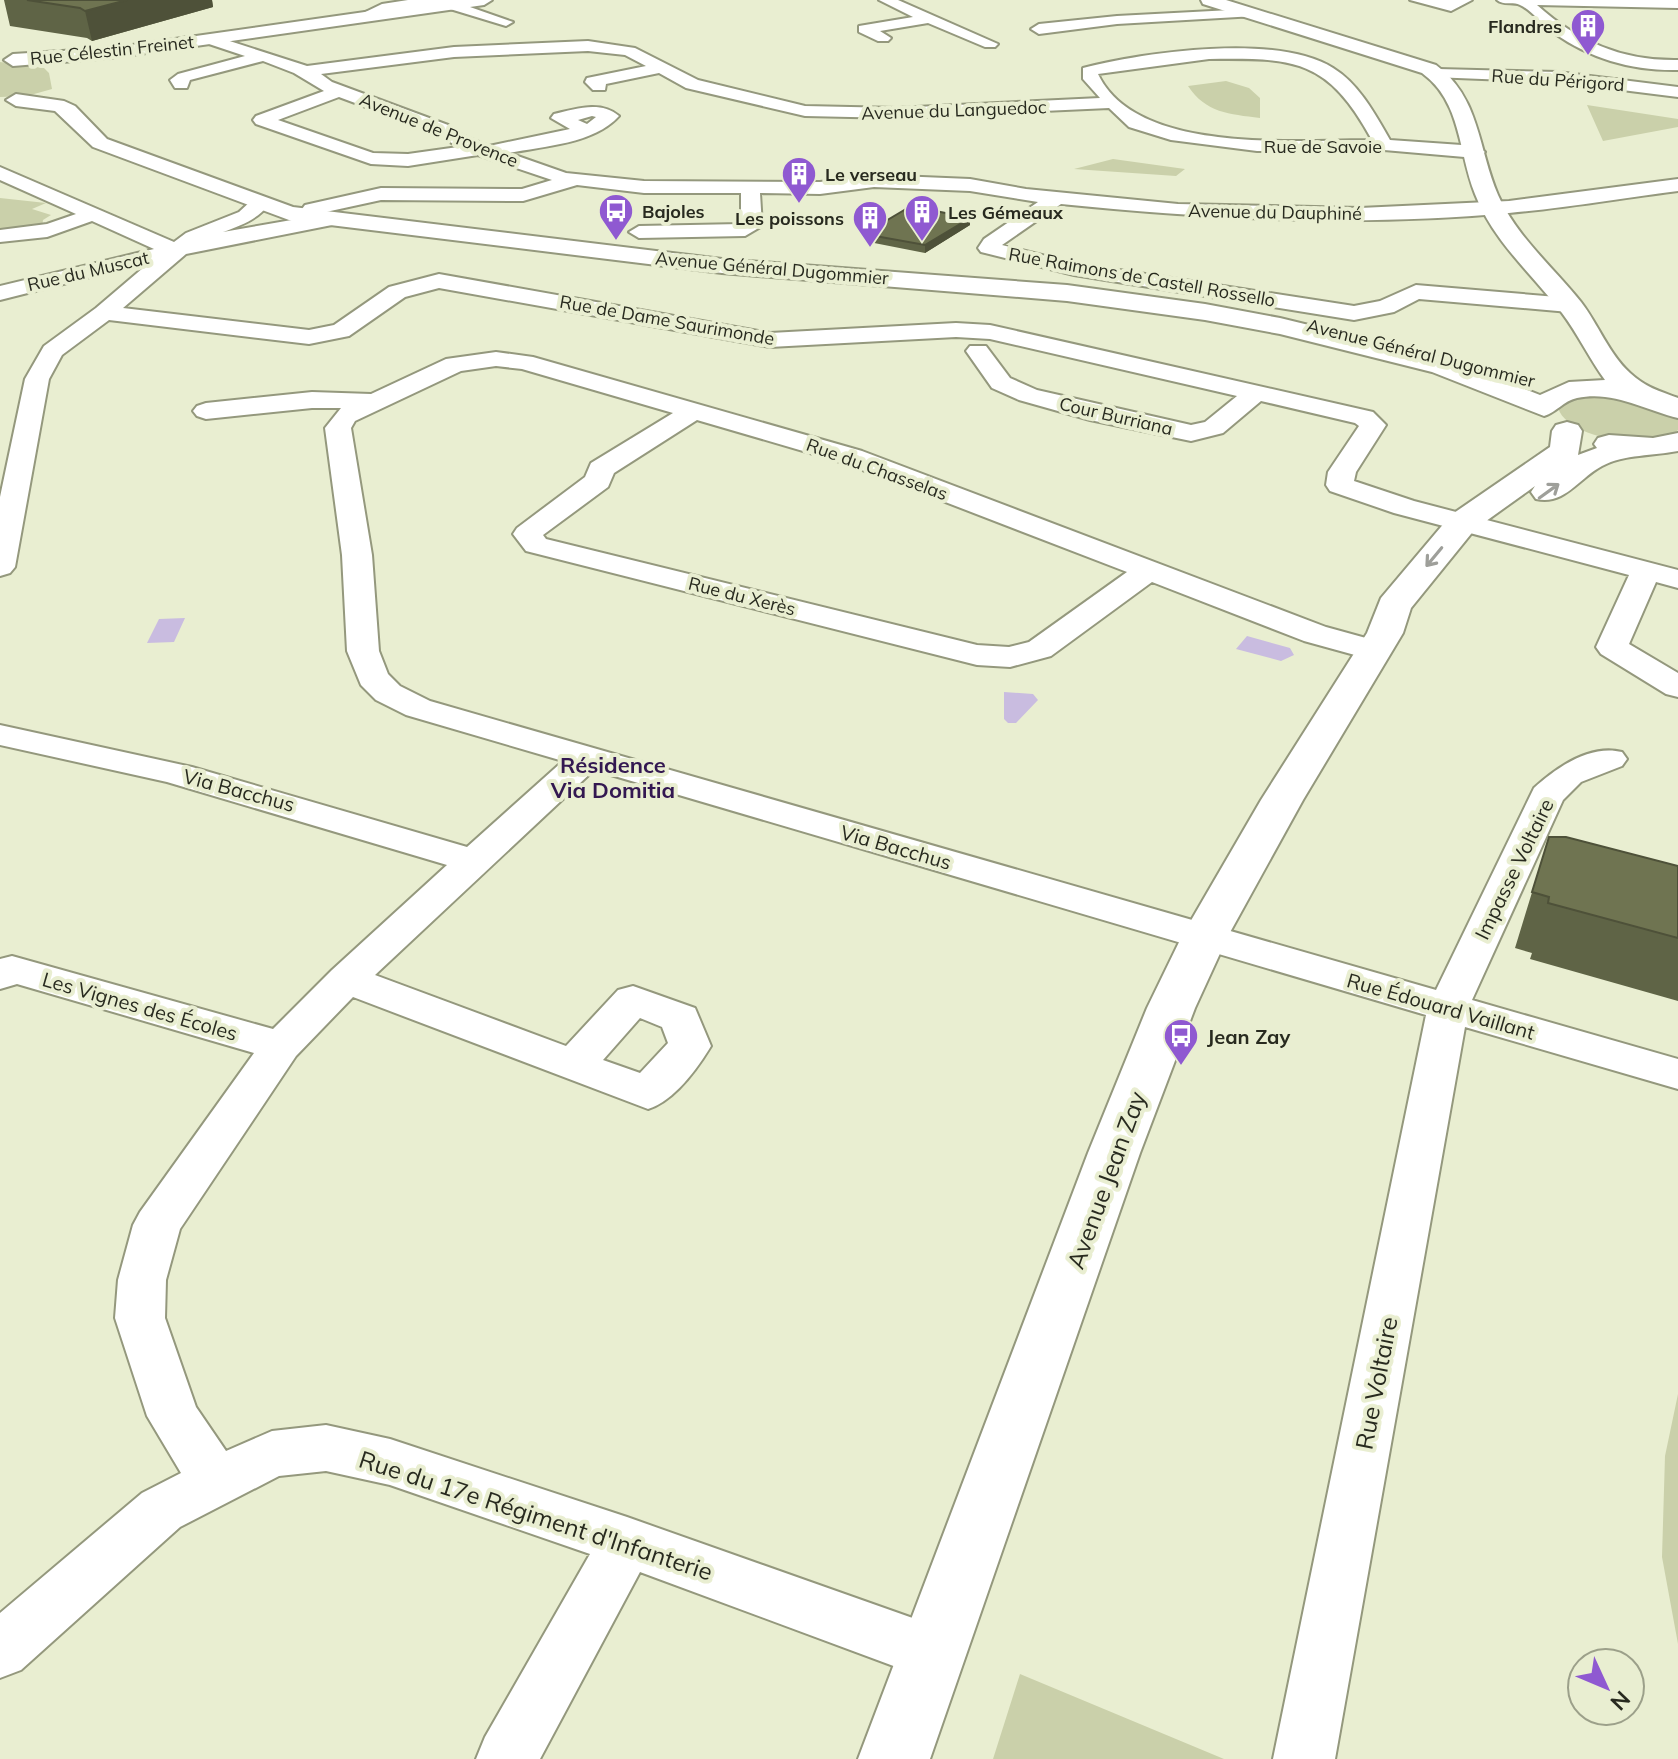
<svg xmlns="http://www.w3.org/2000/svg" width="1678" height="1759" font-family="Mulish,sans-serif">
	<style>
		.green { fill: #cad0aa }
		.water { fill: #c9bce0 }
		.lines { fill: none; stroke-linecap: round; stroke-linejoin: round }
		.street-casing { stroke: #94987d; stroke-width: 4 }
		.secondary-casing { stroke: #94987d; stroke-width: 4 }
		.street { fill: #fff; fill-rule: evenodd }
		.secondary { fill: #fff; fill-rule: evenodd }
		.wall { fill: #5f6446 }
		.shaded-wall { fill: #4e5139 }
		.building { fill: #6f7451; stroke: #4e5139; stroke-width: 2 }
		.oneway { stroke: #9e9f9a }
		.labels { text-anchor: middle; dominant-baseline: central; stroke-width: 8; stroke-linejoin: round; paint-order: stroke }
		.far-poi-label { font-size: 18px; font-weight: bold; fill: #282a1f; stroke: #e9eed1; text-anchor: start }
		.far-street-label { font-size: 18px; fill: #282a1f; stroke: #e9eed1 }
		.street-label { font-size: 20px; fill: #282a1f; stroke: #e9eed1 }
		.poi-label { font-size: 20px; font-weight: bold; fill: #282a1f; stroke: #e9eed1; text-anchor: start }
		.neighbourhood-label { font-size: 22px; font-weight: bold; fill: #331851; stroke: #e9eed1 }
		.near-street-label { font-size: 24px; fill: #282a1f; stroke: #e9eed1 }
	</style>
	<rect width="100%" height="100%" fill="#e9eed1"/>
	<path class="green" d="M0,62L44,68L49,73L52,89L27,96L0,97Z
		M1226,81L1249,88L1260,98V118C1229,114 1206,113 1188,86Z
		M1587,105L1678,119V127L1603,141Z
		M1113,159L1185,169L1176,176L1074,169Z
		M0,198L46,203L32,209L51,215L43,220L42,227L0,233Z
		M1605,393L1672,413L1678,420V430C1656,452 1568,440 1558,408L1572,397Z
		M1678,1394V1644L1662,1557L1665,1456Z
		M1020,1674L1224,1759H993Z"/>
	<path class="water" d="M185,618L174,642L147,643L159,619Z
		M1247,636L1290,648L1294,655L1281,661L1236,649Z
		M1004,692L1033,694L1038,700L1016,723H1008L1004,719Z"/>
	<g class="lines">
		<defs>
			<path id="street" d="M408,0H450L513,22L506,26L437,5L390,11L362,21L355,17L382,4Z
				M879,0H898L998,44L995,47H985L928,23L880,31L891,38L888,41H878L859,32V26L913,17Z
				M1410,0H1472L1451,11Z
				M1497,0H1678V8L1537,5C1578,42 1623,61 1678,60V70C1633,71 1591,59 1554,33C1543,26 1532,10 1520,5C1512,1 1504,6 1497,0Z
				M1250,9L1255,10V16L1117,24L1039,34L1031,29L1039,24L1117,16Z
				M211,35L307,66L454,47L588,41L635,48L698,80L805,106L896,108L1100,98L1083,79V68C1145,52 1278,33 1333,68C1359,84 1375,114 1390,140L1476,146L1485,152L1476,158L1384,150L1257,151L1171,140L1129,127L1109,108L896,118L805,116L686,88L659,73L606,84L605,90H593L585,82L587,78L646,66L625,55L588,51L454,57L321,74L332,82L448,125L455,132L489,146L570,129L551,118L554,114C575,109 601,100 619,116C594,144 544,146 509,153L566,173L644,181L820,182L874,175L970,179L1026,189L1178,204L1360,208L1509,201L1678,179V191C1622,198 1566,208 1509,213C1360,227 1209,219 1061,204L1002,245L1074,263L1354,306L1380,301L1416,285L1569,298L1577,300L1580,305L1577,310L1569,312L1419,299L1394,312L1354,320L1074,275L981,252L978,248L984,239L1038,202L970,191L874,187L820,194L760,193L762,226L745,236L639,238L629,232L639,226L741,224V193H644L577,185L523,201L381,200L312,215L305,213L302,209L305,205L381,188L522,189L552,180L478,155L408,166L371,164L256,124L253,120L256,116L324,91L294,73L263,61L190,80L187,88H175L170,80L178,74L245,56L206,43V37ZM1209,59C1295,58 1328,59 1372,140C1297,140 1136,155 1098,74ZM339,97L436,133L458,147L408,154L373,153L278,120ZM592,116L596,117L587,124L578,120Z
				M1438,69L1558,72L1678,87V97L1558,82L1432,77V71Z
				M0,167L174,242L186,233L239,212L252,200H266L269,204C257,220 241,225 223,232L332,213L342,219L332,225L186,254L123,308L309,330L334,325L389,287L439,274L770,333L956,323L990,325L1373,412L1386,425L1356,472L1354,481L1414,501L1678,570V588L1656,582L1629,644L1678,673V697L1666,694L1601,654L1596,647L1629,575L1394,513L1330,491L1326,485L1328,472L1359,426L1355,423L1261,401L1223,433L1191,441L1090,420L1019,400L992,388L966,351L970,346H986L1010,378L1037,390L1191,425L1205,422L1237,396L990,339L956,337L770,347L439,288L405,297L349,336L309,344L109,320L62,355L49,379L15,567L10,573L0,576V497L25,379L44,346L96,308L150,262L0,300V286L154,249L92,221L47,237L0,242V230L47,224L76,214L0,180Z
				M496,352L533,357L862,451L1326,627L1384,643L1389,650L1384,657L1373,660L1304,641L1152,582L1051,656L1010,667L977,665L526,551L513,534L517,528L585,477L591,463L673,413L522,369L496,366L461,371L355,421L351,428L372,555L379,651L388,674L400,686L430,701L1436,990L1534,788C1556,768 1590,744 1622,752L1627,759L1622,766L1581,782L1563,800L1472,1000L1678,1059V1089L1465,1027L1335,1759H1273L1426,1015L594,770L375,975L566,1046L618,990L633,986L695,1008L711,1046C697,1069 674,1101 648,1109L353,997L296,1056L180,1229L166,1280L165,1318L196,1407L226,1451L272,1431L326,1425L390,1439L627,1517L955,1633L963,1653L955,1673L934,1681L640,1572L540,1759H476L485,1737L590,1554L390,1485L326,1471L279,1476L180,1527L21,1670L0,1678V1613L142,1493L181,1473L147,1416L115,1318L118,1280L133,1225L140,1212L254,1053L17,984L0,989V959L12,956L273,1029L332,970L447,865L167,782L0,745V725L192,767L467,847L563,761L406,715L376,700L361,685L347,651L342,555L325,428L341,408H312L206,419L197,416L193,411L197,406L206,403L312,392L371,394L446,359ZM697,420L844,463L1127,572L1029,642L1009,647L977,645L546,539L543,535L608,487L614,473ZM640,1018L662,1027L668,1043L640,1073L603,1060Z"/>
			<path id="secondary" d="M449,0H492L484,5L111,58L13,66L4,60L13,54L111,48Z
				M1201,0H1226L1436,65C1480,97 1478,149 1498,195C1517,237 1553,267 1581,302C1598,324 1609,354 1630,373C1645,387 1659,391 1678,398V418C1645,410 1613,390 1577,398C1563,401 1557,412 1544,416L1432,372L1280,334L1205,320L1067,301L722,273L289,220L93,147L55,111L16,106L6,100L16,94L64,101L75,106L107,139L293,207L722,259L1067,285L1205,304L1280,318L1452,360L1540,395L1569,382L1605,380C1589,358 1578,334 1562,313C1532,274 1493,241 1475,194C1458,152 1462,102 1422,73L1203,4Z
				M1567,422L1578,425L1582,431L1578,455L1597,448L1594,444L1598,438L1609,435L1653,438L1678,433V451C1653,456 1625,454 1602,466C1579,478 1564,506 1536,499L1531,492L1535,486L1475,529L1411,608L1403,633L1303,800L1228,936L1195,1008L1140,1153L930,1759H858L1088,1153L1147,1008L1182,936L1261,800L1367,633L1381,598L1451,515L1550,447L1552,431L1556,425Z"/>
		</defs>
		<use href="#street" class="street-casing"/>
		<use href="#secondary" class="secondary-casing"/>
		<use href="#street" class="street"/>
		<use href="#secondary" class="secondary"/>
	</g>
	<path class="wall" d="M4,0H212L213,7L92,41L87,38L10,26Z
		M970,218V225L925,253L864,241V234Z
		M1549,837L1678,866V1001L1530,959L1532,953L1515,948Z"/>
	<path class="shaded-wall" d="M127,0H212L213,7L92,41L85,11Z
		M970,218V225L925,253V245Z"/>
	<path class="building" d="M27,0H127L85,11L80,8Z
		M911,206L970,218L925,245L864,234Z
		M1549,837H1566L1678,866V938L1548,903L1549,897L1532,892Z"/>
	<defs><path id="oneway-shaft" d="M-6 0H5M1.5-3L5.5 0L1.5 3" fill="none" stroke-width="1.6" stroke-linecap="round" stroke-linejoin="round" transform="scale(2)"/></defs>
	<g class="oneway">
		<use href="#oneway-shaft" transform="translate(1549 491) rotate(-36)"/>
		<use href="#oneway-shaft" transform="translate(1434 557) rotate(130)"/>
	</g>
	<defs>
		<symbol id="building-pin" viewBox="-11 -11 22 30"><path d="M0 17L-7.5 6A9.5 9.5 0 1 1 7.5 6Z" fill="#8f59d1" stroke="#e9eed1"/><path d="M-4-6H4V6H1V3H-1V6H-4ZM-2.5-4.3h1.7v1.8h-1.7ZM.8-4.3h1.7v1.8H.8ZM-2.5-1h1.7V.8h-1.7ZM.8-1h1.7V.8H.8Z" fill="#fff"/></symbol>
		<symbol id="bus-pin" viewBox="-11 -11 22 30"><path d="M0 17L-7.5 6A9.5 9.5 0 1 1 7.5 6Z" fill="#8f59d1" stroke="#e9eed1"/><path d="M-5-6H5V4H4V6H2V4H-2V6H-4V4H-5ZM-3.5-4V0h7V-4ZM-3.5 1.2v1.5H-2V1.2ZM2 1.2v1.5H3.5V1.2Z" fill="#fff"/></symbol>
	</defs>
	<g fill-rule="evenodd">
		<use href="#building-pin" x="1568" y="6" width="40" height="54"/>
		<use href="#building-pin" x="779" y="154" width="40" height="54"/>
		<use href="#bus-pin" x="596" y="191" width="40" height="54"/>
		<use href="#building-pin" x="902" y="192" width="40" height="54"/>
		<use href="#building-pin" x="850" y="198" width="40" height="54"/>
		<use href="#bus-pin" x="1161" y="1016" width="40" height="54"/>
	</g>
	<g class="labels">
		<g class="far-poi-label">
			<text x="1562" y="26" text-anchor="end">Flandres</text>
			<text x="825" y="174">Le verseau</text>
			<text x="642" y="211">Bajoles</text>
			<text x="948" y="212">Les Gémeaux</text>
			<text x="844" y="218" text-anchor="end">Les poissons</text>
		</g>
		<g class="far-street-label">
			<text transform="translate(112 50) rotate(-6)">Rue Célestin Freinet</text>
			<text transform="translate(1558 80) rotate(4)">Rue du Périgord</text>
			<text transform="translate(954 110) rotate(-2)">Avenue du Languedoc</text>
			<text transform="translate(439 130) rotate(22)">Avenue de Provence</text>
			<text x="1323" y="146">Rue de Savoie</text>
			<text transform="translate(1275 212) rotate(1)">Avenue du Dauphiné</text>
			<text transform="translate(772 268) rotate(5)">Avenue Général Dugommier</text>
			<text transform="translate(88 271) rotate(-13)">Rue du Muscat</text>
			<text transform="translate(1142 277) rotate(10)">Rue Raimons de Castell Rossello</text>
			<text transform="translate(667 320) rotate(10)">Rue de Dame Saurimonde</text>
			<text transform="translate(1421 353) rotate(14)">Avenue Général Dugommier</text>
			<text transform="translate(1116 416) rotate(13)">Cour Burriana</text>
			<text transform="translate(877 469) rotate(20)">Rue du Chasselas</text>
			<text transform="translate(742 596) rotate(14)">Rue du Xerès</text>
		</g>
		<g class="street-label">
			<text transform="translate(239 790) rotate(15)">Via Bacchus</text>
			<text transform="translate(896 847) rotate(16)">Via Bacchus</text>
			<text transform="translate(1514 869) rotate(-64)">Impasse Voltaire</text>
			<text transform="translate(140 1006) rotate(16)">Les Vignes des Écoles</text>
			<text transform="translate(1441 1006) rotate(16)">Rue Édouard Vaillant</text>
		</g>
		<g class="poi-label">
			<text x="1207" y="1036">Jean Zay</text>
		</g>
		<g class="neighbourhood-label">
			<text x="613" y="765">Résidence<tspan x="613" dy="25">Via Domitia</tspan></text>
		</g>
		<g class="near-street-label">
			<text transform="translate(1106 1180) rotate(-70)">Avenue Jean Zay</text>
			<text transform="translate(1376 1383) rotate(-79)">Rue Voltaire</text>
			<text transform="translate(536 1515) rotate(18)">Rue du 17e Régiment d'Infanterie</text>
		</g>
	</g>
	<g transform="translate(1606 1687) rotate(134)"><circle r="38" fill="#e9eed1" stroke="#9ca08a" stroke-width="2"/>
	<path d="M0-6L14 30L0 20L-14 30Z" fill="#8f59d1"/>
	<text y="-12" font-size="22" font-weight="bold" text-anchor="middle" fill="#282a1f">N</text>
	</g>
</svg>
